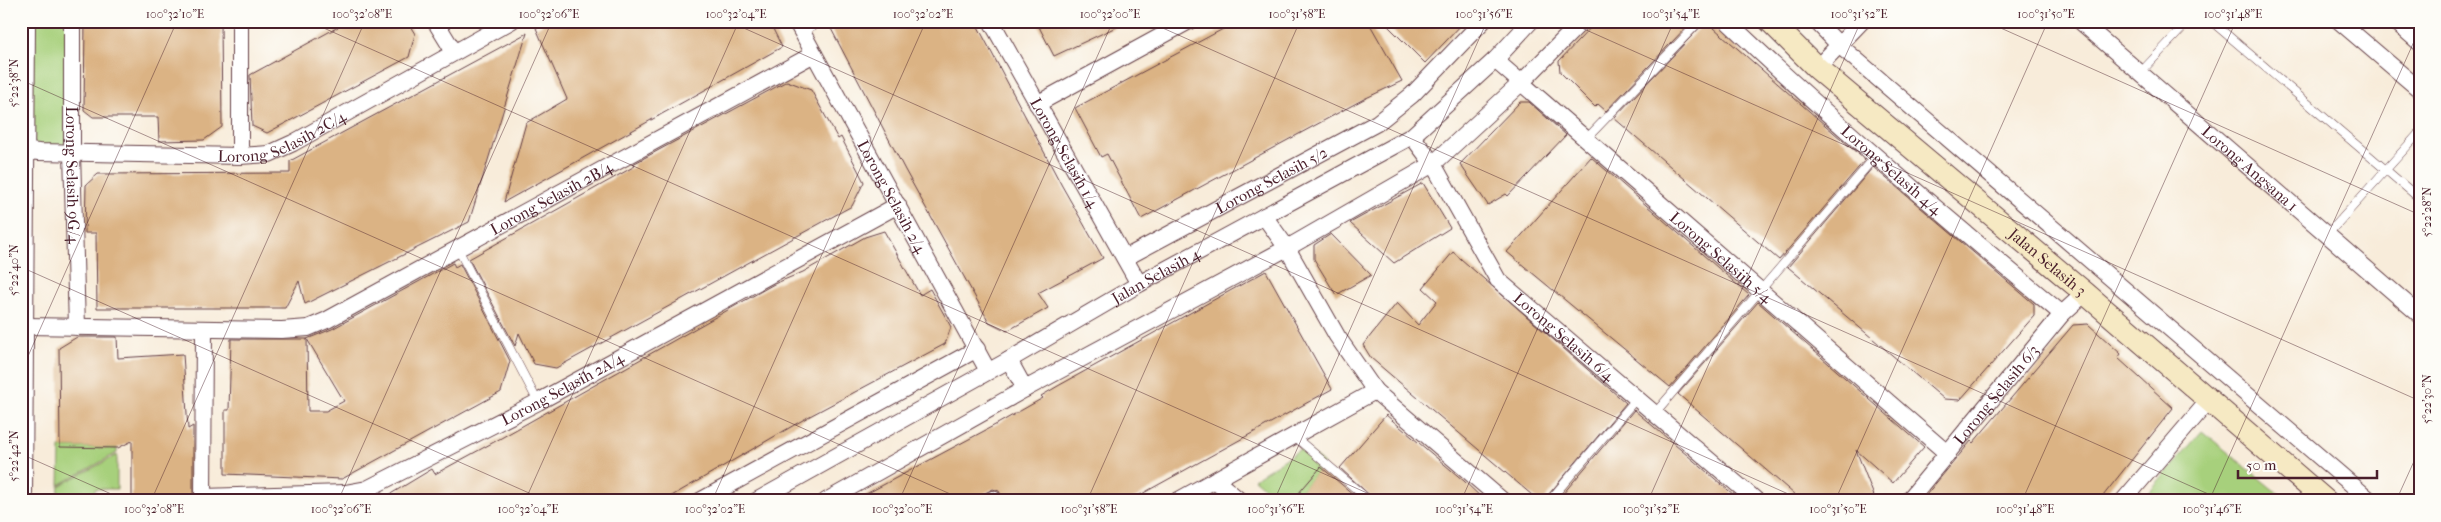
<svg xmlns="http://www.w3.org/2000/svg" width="2441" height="522" font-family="'IM FELL French Canon',serif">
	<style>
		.green { fill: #a7d07b; stroke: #787853 }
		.building { fill: #dbb384; fill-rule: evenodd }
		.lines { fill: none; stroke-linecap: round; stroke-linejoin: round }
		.lane-casing { stroke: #643e45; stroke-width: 9 }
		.street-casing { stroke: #643e45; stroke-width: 18 }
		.secondary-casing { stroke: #643e45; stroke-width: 24 }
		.lane { stroke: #fff; stroke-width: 8 }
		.street { stroke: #fff; stroke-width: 16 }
		.secondary { stroke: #f6e9c3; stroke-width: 22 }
		.ticks { fill: none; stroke: #4a1f2b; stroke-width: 1; stroke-opacity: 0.45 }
		.labels { text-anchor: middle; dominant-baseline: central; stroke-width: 4.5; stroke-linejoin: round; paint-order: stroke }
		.street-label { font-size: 16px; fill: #4a1f2b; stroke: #fdfcf7 }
		.neatline { fill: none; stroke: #4a1f2b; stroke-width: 2 }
		.ticks-label { font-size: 12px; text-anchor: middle; fill: #4a1f2b }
	</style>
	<rect width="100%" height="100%" fill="#fdfcf7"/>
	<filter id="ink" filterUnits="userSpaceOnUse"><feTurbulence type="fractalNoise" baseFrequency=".02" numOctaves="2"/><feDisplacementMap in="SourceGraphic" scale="10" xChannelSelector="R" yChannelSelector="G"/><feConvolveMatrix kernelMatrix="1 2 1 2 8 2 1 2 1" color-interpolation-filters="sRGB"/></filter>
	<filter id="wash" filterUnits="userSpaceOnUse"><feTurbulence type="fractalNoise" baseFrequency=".0096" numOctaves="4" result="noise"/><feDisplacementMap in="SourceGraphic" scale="20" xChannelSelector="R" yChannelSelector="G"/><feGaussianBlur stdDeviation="1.12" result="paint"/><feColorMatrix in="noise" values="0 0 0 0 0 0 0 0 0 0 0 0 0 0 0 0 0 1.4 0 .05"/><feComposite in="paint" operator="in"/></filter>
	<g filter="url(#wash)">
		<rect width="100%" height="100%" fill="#f8ecda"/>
		<path class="green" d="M21,21H72V153L28,151Z
			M2202,431L2287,501H2142Z
			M60,447L117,448V453L59,485Z
			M1304,447L1324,464L1292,501H1280L1254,479Z
			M117,455V489H95L94,501H57L59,486Z"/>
		<g id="blocks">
			<path class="building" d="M85,21H221L222,127L204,140L159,141L158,117H93L84,110Z
				M349,21H407L415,34L409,57L267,133L252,126L250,75Z
				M548,21H769L782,47L504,202L526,123L567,99L536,28Z
				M827,21H975L1062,186L1103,258L1038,293L1048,308L1007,331L989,322L905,170Z
				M1036,21H1129L1054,56Z
				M1238,21H1368L1402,81L1364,99L1141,219L1107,154L1101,157L1075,108Z
				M1383,21H1465L1425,63Z
				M1597,21H1692L1606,111L1598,104L1595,107L1560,72L1559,61Z
				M1706,21L1865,160L1779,260L1614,118Z
				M527,33L469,222L305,304L299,281L285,308H97L96,233H85L86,185L98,174L290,173V161Z
				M787,81L811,90L838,139L841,137L864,182L852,206L556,368L534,364L519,333L515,346L469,259L635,166L633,164Z
				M1520,102H1529L1566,135L1508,196L1506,194L1488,205L1460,164Z
				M1591,157L1749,295L1670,387L1507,252Z
				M1873,167L2034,304V316L1960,400L1944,399L1788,267Z
				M1423,183L1450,228L1394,263L1350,223Z
				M884,231L920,295L930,289L951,327L945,344L808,417L663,501H379L432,469L435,474L494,442L774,284L803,272L865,237Z
				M1331,234L1371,275L1336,295L1314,259V245Z
				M1453,252L1626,403L1543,501H1539L1385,370L1371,358L1363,345L1397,303L1418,325L1437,301L1423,288Z
				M453,263L455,267L460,264L510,361L501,392L342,479L225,474V410H229L231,339H307L332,329ZM307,339L344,401L326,411H308Z
				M1266,271L1332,389L1129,501H1004L999,491L993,489L985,493L983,501H853L999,423L1043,398L1041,396L1058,386Z
				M1758,302L1924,447L1893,483L1856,450L1876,501H1802L1678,394Z
				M2088,324L2121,354L2118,358L2173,408L2099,501H1921L1971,441L1973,443L2073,325Z
				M77,337H117L118,358L183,354L188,429L193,426V501H132V441L118,448L60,447L59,348Z
				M1634,410L1654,427L1741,501H1557Z
				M1386,415L1464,481L1485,501H1376L1340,468Z
				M1321,467L1361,501H1292Z"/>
		</g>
	</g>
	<g filter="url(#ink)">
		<use href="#blocks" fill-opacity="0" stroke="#643e45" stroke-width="1"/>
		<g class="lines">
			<defs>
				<path id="lane" d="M2211,21L2420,199
					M802,32L821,21
					M2140,73L2189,21
					M1587,138L1700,21
					M2327,235L2420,132
					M458,249L538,402
					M1655,413L1875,157
					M1295,437L1370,501
					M1549,501L1637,398"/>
				<g id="street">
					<path id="s1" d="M72,21V153L77,327"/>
					<path d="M240,21V156"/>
					<path d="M435,21L454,52"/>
					<path id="s2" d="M796,21L988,371"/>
					<path id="s3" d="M991,21L1139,284"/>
					<path id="s4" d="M1727,21C1835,124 1948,219 2062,314"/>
					<path d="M1816,21L1839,45L2371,501"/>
					<path id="s5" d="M2080,21L2420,315"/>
					<path d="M2339,21L2420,90"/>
					<path d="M2395,21L2420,43"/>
					<path id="s6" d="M1495,60L1948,454"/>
					<path d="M1817,68L1862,21"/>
					<path d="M1037,104L1189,21"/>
					<path id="s7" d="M1412,136L1433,164L1498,280L1757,501"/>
					<path id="s8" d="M21,147L28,151L39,152L240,156L269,154L293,143L511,21"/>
					<path d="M1264,216L1287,248L1337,336L1375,391L1503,501"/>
					<path id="s9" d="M1125,258L1377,123L1412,95L1483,21"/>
					<path id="s10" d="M26,326L282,330L308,328L327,320L814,54"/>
					<path d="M1009,360L1025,389"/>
					<path d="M1215,480L1240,501"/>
					<path id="s11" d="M203,497L345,493L367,489L538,402L898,205"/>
					<path d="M993,499L994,501"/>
					<path d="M24,501L27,21"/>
					<path d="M203,501L204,329"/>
					<path d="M700,501L977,349"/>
					<path id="s12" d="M756,501L1009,360L1139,284L1412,136L1495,60L1531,21"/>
					<path d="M826,501L1025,389L1287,248L1433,164L1522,82L1582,21"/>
					<path d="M1177,501L1375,391"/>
					<path id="s13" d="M1908,501L2062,314L2085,293"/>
					<path d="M2123,501L2210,399"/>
				</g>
				<g id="secondary">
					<path id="s14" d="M1770,21L1817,68L2085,293L2326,501"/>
				</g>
			</defs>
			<use href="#lane" class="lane-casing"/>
			<use href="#street" class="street-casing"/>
			<use href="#secondary" class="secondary-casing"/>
			<use href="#lane" class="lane"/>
			<use href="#street" class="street"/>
			<use href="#secondary" class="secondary"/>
		</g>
	</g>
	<path class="ticks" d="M308,21L1385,501M728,21L1804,501M1147,21L2224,501M1566,21L2420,401M1985,21L2420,215M2405,21L2420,28M21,80L966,501M21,267L547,501M21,372L177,21M21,454L127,501M151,501L365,21M338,501L552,21M525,501L739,21M712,501L926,21M899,501L1113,21M1087,501L1300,21M1274,501L1487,21M1461,501L1674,21M1648,501L1861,21M1835,501L2048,21M2022,501L2236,21M2209,501L2420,28M2396,501L2420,448"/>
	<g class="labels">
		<g class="street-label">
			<text stroke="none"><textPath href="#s8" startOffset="266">Lorong Selasih 2C/4</textPath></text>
			<text stroke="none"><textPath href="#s3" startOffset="151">Lorong Selasih 1/4</textPath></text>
			<text stroke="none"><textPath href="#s5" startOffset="225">Lorong Angsana 1</textPath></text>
			<text stroke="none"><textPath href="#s4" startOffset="222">Lorong Selasih 4/4</textPath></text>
			<text stroke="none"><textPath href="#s1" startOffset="154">Lorong Selasih 9G/4</textPath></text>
			<text stroke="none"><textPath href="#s9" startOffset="166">Lorong Selasih 5/2</textPath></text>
			<text stroke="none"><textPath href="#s2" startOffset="200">Lorong Selasih 2/4</textPath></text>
			<text stroke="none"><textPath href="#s10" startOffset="558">Lorong Selasih 2B/4</textPath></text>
			<text stroke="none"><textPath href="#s6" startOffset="300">Lorong Selasiih 5/4</textPath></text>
			<text stroke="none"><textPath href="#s14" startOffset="368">Jalan Selasih 3</textPath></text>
			<text stroke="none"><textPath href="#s12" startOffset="459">Jalan Selasih 4</textPath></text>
			<text stroke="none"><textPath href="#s7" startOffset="255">Lorong Selasih 6/4</textPath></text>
			<text stroke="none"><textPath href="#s11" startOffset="384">Lorong Selasih 2A/4</textPath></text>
			<text stroke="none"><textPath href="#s13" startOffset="138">Lorong Selasih 6/3</textPath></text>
		</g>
	</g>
	<rect width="2441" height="522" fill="none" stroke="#fdfcf7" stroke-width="55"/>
	<path d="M2238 470v8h139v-8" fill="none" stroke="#4a1f2b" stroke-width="2.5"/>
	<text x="2246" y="470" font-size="15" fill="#4a1f2b" stroke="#fdfcf7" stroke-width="4" paint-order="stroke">50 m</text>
	<rect x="28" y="28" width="2386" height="466" class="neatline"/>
	<g class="ticks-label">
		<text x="175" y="18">100°32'10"E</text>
		<text x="362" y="18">100°32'08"E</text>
		<text x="549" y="18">100°32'06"E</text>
		<text x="736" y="18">100°32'04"E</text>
		<text x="923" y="18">100°32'02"E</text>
		<text x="1110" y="18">100°32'00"E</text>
		<text x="1297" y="18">100°31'58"E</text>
		<text x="1484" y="18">100°31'56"E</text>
		<text x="1671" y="18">100°31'54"E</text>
		<text x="1859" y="18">100°31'52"E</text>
		<text x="2046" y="18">100°31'50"E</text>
		<text x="2233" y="18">100°31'48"E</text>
		<text transform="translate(14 83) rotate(-90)" y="4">5°22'38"N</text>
		<text transform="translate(2427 212) rotate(-90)" y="4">5°22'28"N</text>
		<text transform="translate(14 270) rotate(-90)" y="4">5°22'40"N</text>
		<text transform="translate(2427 399) rotate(-90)" y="4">5°22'30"N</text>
		<text transform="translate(14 456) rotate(-90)" y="4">5°22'42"N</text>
		<text x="154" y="513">100°32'08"E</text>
		<text x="341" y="513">100°32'06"E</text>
		<text x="528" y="513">100°32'04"E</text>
		<text x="715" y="513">100°32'02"E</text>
		<text x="902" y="513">100°32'00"E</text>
		<text x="1089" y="513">100°31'58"E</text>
		<text x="1276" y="513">100°31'56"E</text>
		<text x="1464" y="513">100°31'54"E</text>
		<text x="1651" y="513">100°31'52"E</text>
		<text x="1838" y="513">100°31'50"E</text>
		<text x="2025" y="513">100°31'48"E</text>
		<text x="2212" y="513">100°31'46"E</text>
	</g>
</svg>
